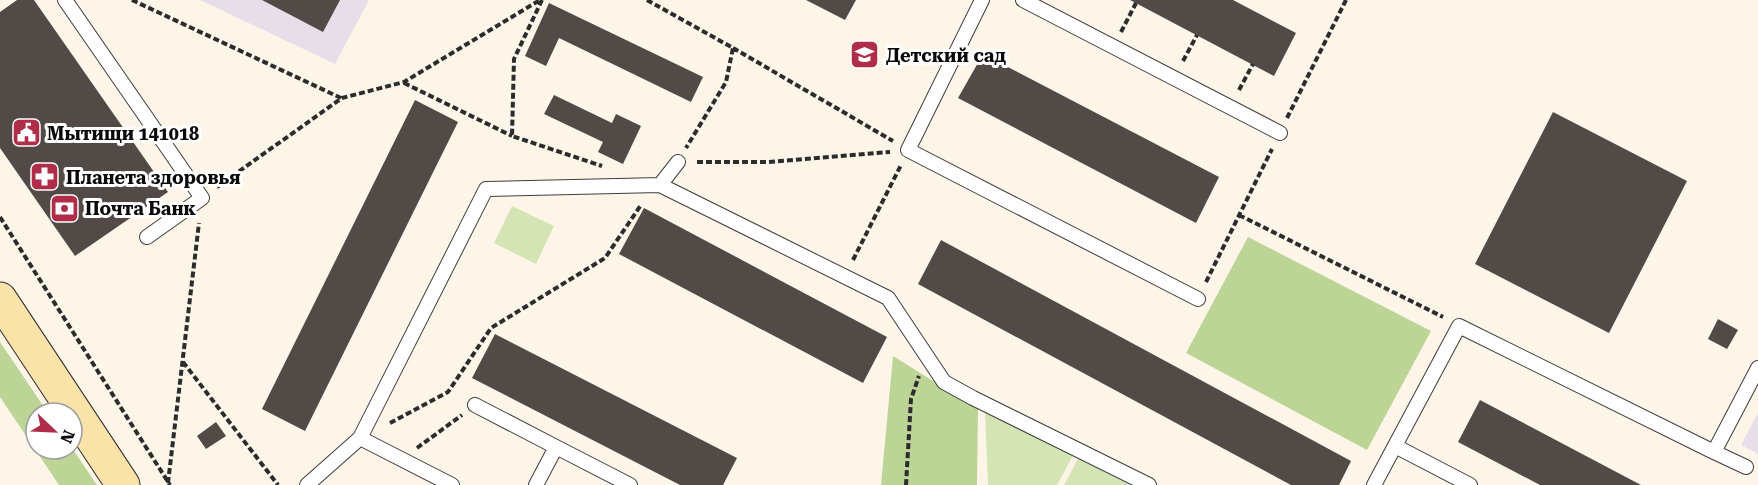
<svg xmlns="http://www.w3.org/2000/svg" width="1758" height="485" font-family="'Roboto Serif',serif">
	<style>
		.industrial { fill: #e6dee9 }
		.green { fill: #d5e4b5 }
		.forest { fill: #bcd496 }
		.building { fill: #524a47 }
		.lines { fill: none; stroke-linecap: round; stroke-linejoin: round }
		.service-casing { stroke: #3d3d3d; stroke-width: 16 }
		.secondary-casing { stroke: #2c2c2c; stroke-width: 35 }
		.path { stroke: #2c2c2c; stroke-width: 4; stroke-dasharray: 6 3; stroke-linecap: butt }
		.service { stroke: #fff; stroke-width: 14 }
		.secondary { stroke: #f9e3a8; stroke-width: 33 }
		.labels { text-anchor: middle; dominant-baseline: central; stroke-width: 6; stroke-linejoin: round; paint-order: stroke }
		.poi-label { font-size: 18px; font-weight: bold; fill: #0a0a0a; stroke: #fff; text-anchor: start }
	</style>
	<rect width="100%" height="100%" fill="#fdf6e8"/>
	<path class="industrial" d="M200,0H369L335,64Z
		M1758,413V454L1741,445Z"/>
	<path class="green" d="M512,206L554,226L536,264L494,243Z
		M985,410L1074,454L1057,485H988Z
		M1080,455L1136,485H1064Z"/>
	<path class="forest" d="M1248,237L1431,331L1367,450L1186,353Z
		M0,342L48,413H36V449L72,448L97,485H59L0,397Z
		M893,356L978,409L977,485H881Z"/>
	<path class="building" d="M17,0H34L168,192L75,256L0,148V12Z
		M262,0H340L323,32Z
		M806,0H856L845,20Z
		M1130,0H1233L1296,33L1274,76Z
		M549,3L703,77L691,102L559,38L546,66L525,56Z
		M983,54L1219,177L1196,223L958,98Z
		M554,95L612,123L616,114L641,126L623,164L598,152L603,142L544,114Z
		M415,100L458,122L305,431L262,409Z
		M1553,112L1687,181L1609,333L1475,264Z
		M644,208L887,337L863,383L619,254Z
		M941,240L1351,461L1339,485H1291L918,284Z
		M1718,319L1738,330L1727,349L1708,339Z
		M495,334L737,458L723,485H680L472,378Z
		M1480,400L1641,485H1540L1458,442Z
		M216,422L226,436L206,449L197,436Z"/>
	<g class="lines">
		<defs>
			<path id="service" d="M65,0L202,198L147,237
				M982,0L908,150L1198,299
				M1023,0L1280,133
				M660,185L678,162
				M475,405L556,447L536,485
				M360,438L452,485
				M1395,446L1470,485
				M556,447L630,485
				M1746,467L1714,452L1758,368
				M307,485L360,438L486,189L660,185L888,298L944,382L973,398L1149,485
				M1374,485L1459,326L1714,452"/>
			<path id="secondary" d="M0,299L123,485"/>
		</defs>
		<use href="#service" class="service-casing"/>
		<use href="#secondary" class="secondary-casing"/>
		<path class="path" d="M132,0L341,98
			M542,0L514,59L512,136L602,166
			M647,0L733,48L726,82L686,148
			M1121,32L1136,3
			M733,48L893,141
			M1183,61L1197,35
			M404,83L512,136
			M1239,90L1253,64
			M1287,118L1346,0
			M697,162H769L890,152
			M217,187L342,98L404,82L540,0
			M1239,215L1443,317
			M0,217L170,485
			M853,260L901,165
			M1206,282L1272,149
			M183,362L278,485
			M390,423L448,392L491,328L605,258L641,205
			M417,448L462,415
			M168,483L199,223
			M906,485L911,399L919,376"/>
		<use href="#service" class="service"/>
		<use href="#secondary" class="secondary"/>
	</g>
	<defs>
		<symbol id="school-square" viewBox="-11 -11 22 22"><rect x="-9" y="-9" width="18" height="18" rx="4" fill="#af2d49" stroke="#fff"/><path d="M0-5L7-2L0 1L-7-2ZM-4 1L0 2.5L4 1V4Q0 6-4 4Z" fill="#fff"/></symbol>
		<symbol id="civic-square" viewBox="-11 -11 22 22"><rect x="-9" y="-9" width="18" height="18" rx="4" fill="#af2d49" stroke="#fff"/><path d="M-.6-6.5H3V-4.5H.6V-3L4-1V1h2V6H-6V1h2V-1L-.6-3ZM-1.2 2.5V6h2.4V2.5Z" fill="#fff"/></symbol>
		<symbol id="pharmacy-square" viewBox="-11 -11 22 22"><rect x="-9" y="-9" width="18" height="18" rx="4" fill="#af2d49" stroke="#fff"/><path d="M-2-6h4v4h4v4h-4v4h-4v-4h-4v-4h4Z" fill="#fff"/></symbol>
		<symbol id="bank-square" viewBox="-11 -11 22 22"><rect x="-9" y="-9" width="18" height="18" rx="4" fill="#af2d49" stroke="#fff"/><path d="M-6-4H6V4H-6ZM0-2.3a2.3 2.3 0 1 0 0 4.6a2.3 2.3 0 1 0 0-4.6Z" fill="#fff"/></symbol>
	</defs>
	<g fill-rule="evenodd">
		<use href="#school-square" x="848" y="38" width="33" height="33"/>
		<use href="#civic-square" x="10" y="116" width="33" height="33"/>
		<use href="#pharmacy-square" x="28" y="160" width="33" height="33"/>
		<use href="#bank-square" x="48" y="192" width="33" height="33"/>
	</g>
	<g class="labels">
		<g class="poi-label">
			<text x="886" y="55">Детский сад</text>
			<text x="47" y="133">Мытищи 141018</text>
			<text x="66" y="177">Планета здоровья</text>
			<text x="85" y="208">Почта Банк</text>
		</g>
	</g>
	<g transform="translate(54 431) rotate(113)"><circle r="28" fill="#ffffff" stroke="#9d9d9d" stroke-width="1.5"/>
	<path d="M0-4.5L10 22L0 15L-10 22Z" fill="#af2d49"/>
	<text y="-9" font-size="16" font-weight="bold" text-anchor="middle" fill="#0a0a0a">N</text>
	</g>
</svg>
